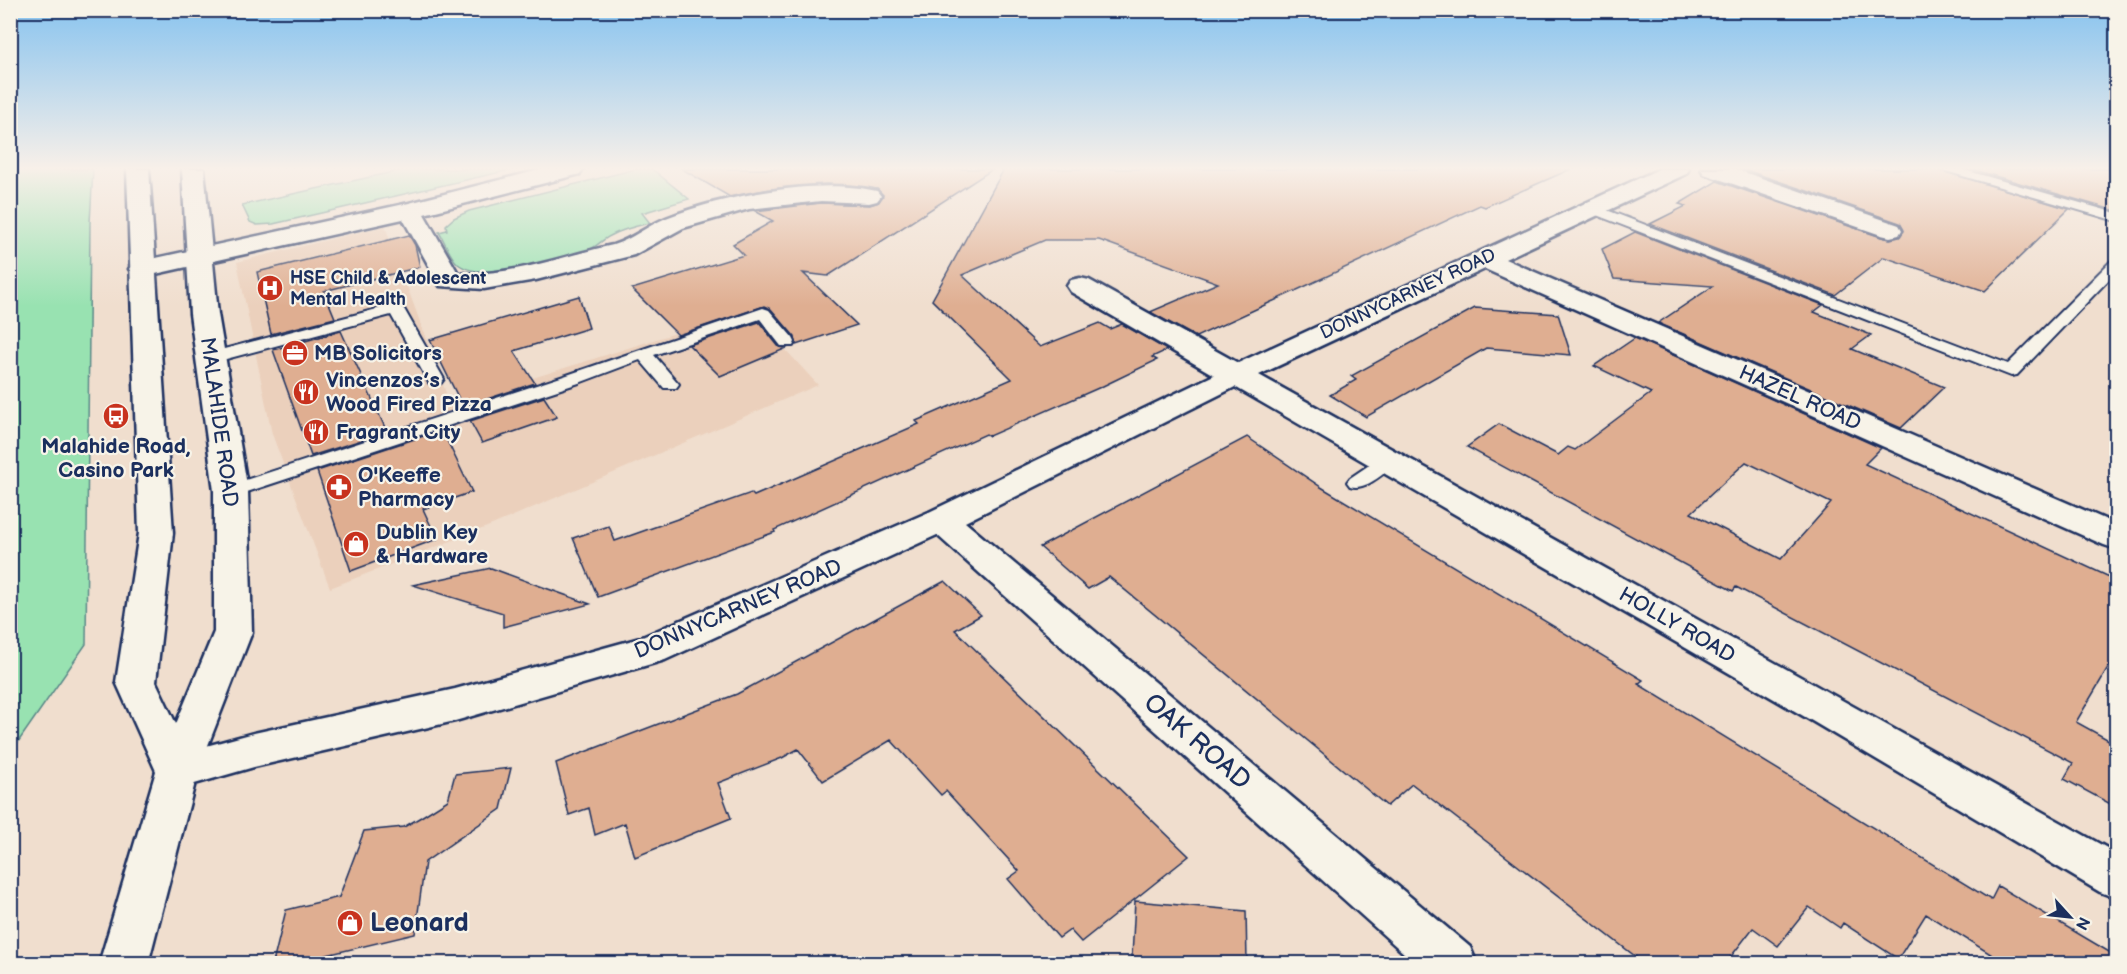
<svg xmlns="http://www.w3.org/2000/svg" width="2127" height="974" font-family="'Balsamiq Sans',sans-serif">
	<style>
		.built { fill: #ebd0bc }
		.green { fill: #98e2b1; stroke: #5a8888; stroke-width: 1.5 }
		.building { fill: #dfae91; stroke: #1b2f5e; stroke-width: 1.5; fill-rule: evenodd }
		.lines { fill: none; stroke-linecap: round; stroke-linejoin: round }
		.service-casing { stroke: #1b2f5e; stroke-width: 4 }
		.minor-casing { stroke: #1b2f5e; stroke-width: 5 }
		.secondary-casing { stroke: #1b2f5e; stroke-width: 5 }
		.service { fill: #f7f3e8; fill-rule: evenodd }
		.minor { fill: #f7f3e8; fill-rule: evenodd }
		.secondary { fill: #f7f3e8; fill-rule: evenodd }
		.labels { text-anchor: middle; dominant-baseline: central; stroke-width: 4.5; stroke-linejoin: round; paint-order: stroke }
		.far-poi-label { font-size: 18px; font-weight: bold; fill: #1b2f5e; stroke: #f7f3e8; text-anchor: start }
		.far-street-label { font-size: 18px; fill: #1b2f5e; stroke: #f7f3e8 }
		.poi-label { font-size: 21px; font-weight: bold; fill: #1b2f5e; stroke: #f7f3e8; text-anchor: start }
		.street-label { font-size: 21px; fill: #1b2f5e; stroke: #f7f3e8 }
		.near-street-label { font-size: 26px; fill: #1b2f5e; stroke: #f7f3e8 }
		.near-poi-label { font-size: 26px; font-weight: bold; fill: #1b2f5e; stroke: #f7f3e8; text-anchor: start }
	</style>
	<rect width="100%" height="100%" fill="#f0dece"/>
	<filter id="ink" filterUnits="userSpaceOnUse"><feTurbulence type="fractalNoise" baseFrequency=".0167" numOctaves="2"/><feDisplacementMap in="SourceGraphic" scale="12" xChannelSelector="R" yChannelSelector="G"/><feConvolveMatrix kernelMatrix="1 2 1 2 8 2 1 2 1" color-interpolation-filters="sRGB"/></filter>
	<g filter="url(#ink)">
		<path class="built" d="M385,226L450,404L749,310L818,385L492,525L330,588L272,434L237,262Z"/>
		<path class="green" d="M11,169H93L90,223L86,644L11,752Z
			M407,169H514L273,224L257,225L250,222L242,205Z
			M636,169H652L689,199L642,213L650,223C637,226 622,229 610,236C602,240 596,247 587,251C561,262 482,283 458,264C450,257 445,242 439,232L447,230L446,225L454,218L469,211Z"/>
		<path class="building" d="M682,169H993L828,276L803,273L857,325L796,345L795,337L771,309L764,306L678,335L632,289L744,255L733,244L773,221L755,211L821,203L870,205L879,202L883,195L877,189L827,184L770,189L730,197Z
			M1004,169H1571L1485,207L1480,205L1196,337L1150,312L1218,283L1099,240H1045L962,275L1040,347L1100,323L1110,329L1122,324L1167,350L1152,357L1157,360L1103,386L989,436L986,434L774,530L775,532L598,597L573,538L609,526L615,541L751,493L754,496L919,424L916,421L1012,379L932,300Z
			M1743,169H1937L2069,209L1985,291L1884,257L1835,295L1650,224L1686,206L1679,204L1717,181L1881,237L1890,239L1899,237L1904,231L1900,223Z
			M1971,169H2116V211Z
			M1635,232L1823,305L1814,312L1871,335L1852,349L1944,387L1901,428L1658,323L1713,286L1614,279L1602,249Z
			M409,235L415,245L420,267L324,291L335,318L271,334L257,272Z
			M579,296L589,328L514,351L535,383L463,407L430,340Z
			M1475,308L1558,314L1571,355L1486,348L1366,417L1330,395L1356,380L1351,376Z
			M759,322L779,347L787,348L720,376L689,345Z
			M341,331L387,432L311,456L273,350Z
			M1635,338L1881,448L1865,464L2116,580V655L2076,722L2116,744V807L2064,779L2073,763L1736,587L1733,591L1467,447L1499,424L1558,455L1568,447L1575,450L1651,393L1594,366ZM1746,462L1831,503L1781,559L1691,513Z
			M544,397L557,417L482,443L470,421Z
			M442,430L472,492L423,509L437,539L351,571L317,471Z
			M1247,437L1321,487L1643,680L1638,684L1991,900L1998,886L2116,956V963H2005L1926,914L1898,959L1843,923L1840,928L1809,907L1778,946L1753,928L1726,963H1644L1412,784L1387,806L1109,577L1088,589L1040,547Z
			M491,568L526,581L590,604L503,627V613L413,585Z
			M945,581L981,615L955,630L1189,856L1081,942L1070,930L1059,938L1008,879L1019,871L946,791L941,795L891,740L823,781L798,749L782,758L718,783L731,818L635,857L625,823L595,835L589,808L569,815L556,763L737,694Z
			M511,768L501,809L425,862L415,934L293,963H273L286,910L339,897L364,831L404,827L421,817L448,800L455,774Z
			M1135,901L1246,911L1247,963H1168V960L1132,957Z"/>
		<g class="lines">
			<defs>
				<path id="service" d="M1939,169H1961L2116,213V221Z
					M1591,204L2008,364L2111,261L2116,260V272L2017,375L2011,376L1586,211L1584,208L1586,205Z
					M396,304L404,309L444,379L441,383H429L391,315L211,363L205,362L203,358L205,354Z
					M763,308L769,310L793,338L795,342L793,346H781L760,319L654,355L679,384L676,388H664L640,360L579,383L238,495L231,497L224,495L221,491L224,487L567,375Z
					M1388,455L1395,457L1397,461L1395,465C1382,474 1366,491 1350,486L1347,482L1350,478L1381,457Z"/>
				<path id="minor" d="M543,169H583L580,174L424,214L458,273C511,277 562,256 613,245C632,239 647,226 666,218C721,196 819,177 877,191L881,196L877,201L869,203L821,201L749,209L683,228L634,255L536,280L484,289L440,286L403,219L142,277L133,274L129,269L133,264L142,261L409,203Z
					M1659,169H1689L1686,174L1505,259L2116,524V549L2104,545L1485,269L1259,375L2116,853V898L2100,892L1812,721L1235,387L965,522L1470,947L1477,964H1416L937,535L665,660L455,721L254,767L177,789L162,784L156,771L162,758L254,733L455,689L640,638L929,512L1214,375L1071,292L1067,286L1071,280L1080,278L1089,280L1238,363Z
					M1701,169H1735L1899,225L1902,230L1899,235L1890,237L1881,235L1704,174Z"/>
				<path id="secondary" d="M127,169H149L173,533L156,682L176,724L214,632V491L190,314L182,169H204L218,314L248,491L252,632L198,771L148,964H99L156,771L116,682L139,533Z"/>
			</defs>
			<use href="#service" class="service-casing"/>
			<use href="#minor" class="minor-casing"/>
			<use href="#secondary" class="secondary-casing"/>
			<use href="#service" class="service"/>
			<use href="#minor" class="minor"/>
			<use href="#secondary" class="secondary"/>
		</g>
	</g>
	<linearGradient id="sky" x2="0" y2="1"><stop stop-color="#87c3ef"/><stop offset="0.55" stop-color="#f8f0e9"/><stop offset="1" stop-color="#f8f0e9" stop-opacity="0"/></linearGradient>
	<rect width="2127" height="306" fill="url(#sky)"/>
	<defs>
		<symbol id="hospital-disc" viewBox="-11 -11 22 22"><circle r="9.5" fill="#c8321e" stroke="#f7f3e8"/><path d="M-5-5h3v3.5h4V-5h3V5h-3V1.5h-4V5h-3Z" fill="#fff"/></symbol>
		<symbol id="office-disc" viewBox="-11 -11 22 22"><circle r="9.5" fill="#c8321e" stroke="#f7f3e8"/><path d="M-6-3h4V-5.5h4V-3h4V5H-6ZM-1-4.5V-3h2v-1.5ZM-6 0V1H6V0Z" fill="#fff"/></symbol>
		<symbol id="restaurant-disc" viewBox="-11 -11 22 22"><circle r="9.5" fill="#c8321e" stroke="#f7f3e8"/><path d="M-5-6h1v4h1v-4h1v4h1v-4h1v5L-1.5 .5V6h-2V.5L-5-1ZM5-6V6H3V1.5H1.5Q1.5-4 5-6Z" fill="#fff"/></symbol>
		<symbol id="bus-disc" viewBox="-11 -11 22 22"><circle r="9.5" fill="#c8321e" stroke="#f7f3e8"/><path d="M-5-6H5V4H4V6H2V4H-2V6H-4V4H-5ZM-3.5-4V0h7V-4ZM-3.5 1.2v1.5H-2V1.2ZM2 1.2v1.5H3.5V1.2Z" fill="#fff"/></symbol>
		<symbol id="pharmacy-disc" viewBox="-11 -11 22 22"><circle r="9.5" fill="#c8321e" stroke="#f7f3e8"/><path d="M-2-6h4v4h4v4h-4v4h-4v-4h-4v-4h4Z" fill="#fff"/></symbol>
		<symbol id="shop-disc" viewBox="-11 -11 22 22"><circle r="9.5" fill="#c8321e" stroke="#f7f3e8"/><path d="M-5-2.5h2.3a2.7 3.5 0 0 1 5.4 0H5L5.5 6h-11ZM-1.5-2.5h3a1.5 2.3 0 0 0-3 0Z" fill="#fff"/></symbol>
	</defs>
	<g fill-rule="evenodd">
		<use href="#hospital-disc" x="255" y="273" width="30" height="30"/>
		<use href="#office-disc" x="280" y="338" width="30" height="30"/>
		<use href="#restaurant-disc" x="291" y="377" width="30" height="30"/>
		<use href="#bus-disc" x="101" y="401" width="30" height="30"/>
		<use href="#restaurant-disc" x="301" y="417" width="30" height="30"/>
		<use href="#pharmacy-disc" x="324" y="472" width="30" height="30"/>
		<use href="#shop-disc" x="341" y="529" width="30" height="30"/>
		<use href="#shop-disc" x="335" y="908" width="30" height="30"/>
	</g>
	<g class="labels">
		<g class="far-poi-label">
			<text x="290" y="278">HSE Child &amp; Adolescent<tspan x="290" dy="21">Mental Health</tspan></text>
		</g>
		<g class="far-street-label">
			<text transform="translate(1408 294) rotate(-25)">DONNYCARNEY ROAD</text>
		</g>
		<g class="poi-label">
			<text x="314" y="353">MB Solicitors</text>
			<text x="326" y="380">Vincenzos’s<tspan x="326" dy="24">Wood Fired Pizza</tspan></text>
			<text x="336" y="432">Fragrant City</text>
			<text x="116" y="446" text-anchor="middle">Malahide Road,<tspan x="116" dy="24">Casino Park</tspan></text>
			<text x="358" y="475">O'Keeffe<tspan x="358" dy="24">Pharmacy</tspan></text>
			<text x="376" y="532">Dublin Key<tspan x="376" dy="24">&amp; Hardware</tspan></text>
		</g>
		<g class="street-label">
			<text transform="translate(1800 398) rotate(24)">HAZEL ROAD</text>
			<text transform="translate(219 422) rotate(82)">MALAHIDE ROAD</text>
			<text transform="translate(738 609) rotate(-23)">DONNYCARNEY ROAD</text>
			<text transform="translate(1677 625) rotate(30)">HOLLY ROAD</text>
		</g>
		<g class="near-street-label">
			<text transform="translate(1197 742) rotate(41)">OAK ROAD</text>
		</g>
		<g class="near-poi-label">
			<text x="370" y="923">Leonard</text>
		</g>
	</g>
	<rect width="2127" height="974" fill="none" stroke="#f7f3e8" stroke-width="36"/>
	<rect x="18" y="18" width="2091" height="938" fill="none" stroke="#1b2f5e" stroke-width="2" filter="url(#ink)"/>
	<g transform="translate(2070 917) rotate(117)" stroke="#f7f3e8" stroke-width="4.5" paint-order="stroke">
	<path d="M0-4.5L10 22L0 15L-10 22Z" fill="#1b2f5e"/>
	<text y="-9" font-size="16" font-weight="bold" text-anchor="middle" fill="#1b2f5e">N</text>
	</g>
</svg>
